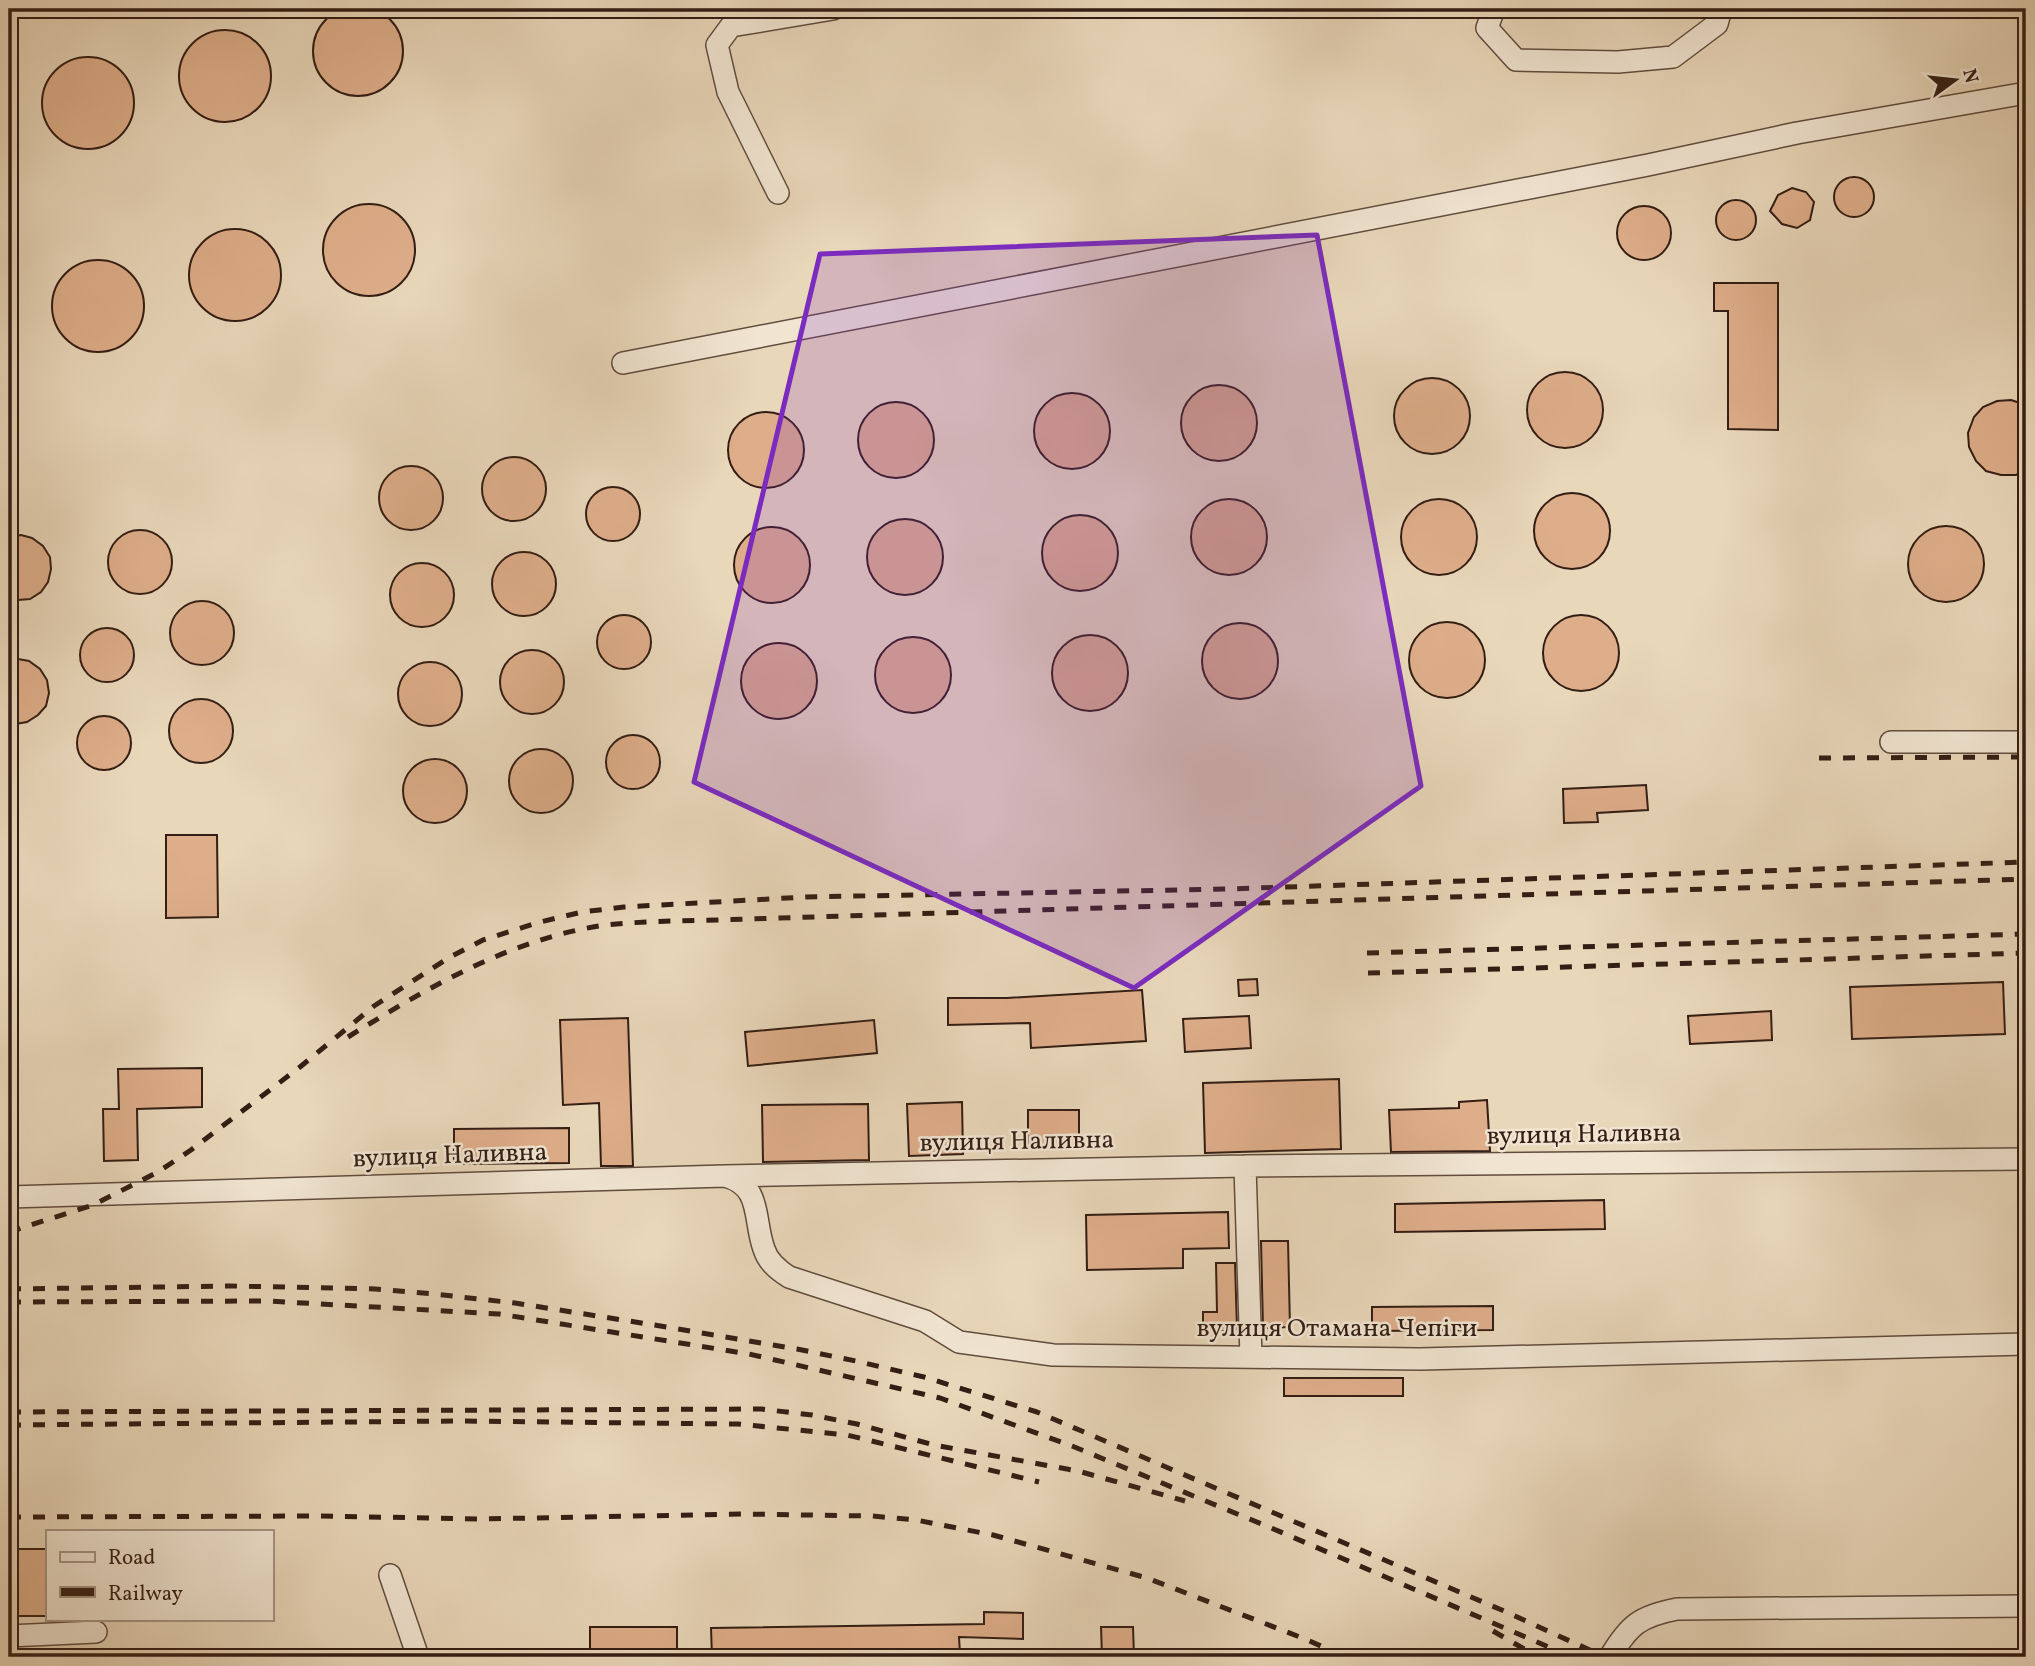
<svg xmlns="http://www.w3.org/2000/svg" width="2035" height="1666" font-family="Vollkorn,serif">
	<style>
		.building { fill: #deae8a; stroke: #331d14; stroke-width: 2 }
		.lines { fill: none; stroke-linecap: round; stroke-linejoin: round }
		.minor-casing { stroke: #604c3e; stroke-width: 24 }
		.minor { stroke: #f1e5d2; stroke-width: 21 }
		.rail { stroke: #331d14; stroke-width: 5; stroke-dasharray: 12 12; stroke-linecap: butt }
		.marked { fill: #7b2cbf; fill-opacity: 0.2; stroke: #7b2cbf; stroke-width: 5; stroke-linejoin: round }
		.labels { text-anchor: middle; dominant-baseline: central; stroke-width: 5; stroke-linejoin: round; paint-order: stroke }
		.street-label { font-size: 26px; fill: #331d14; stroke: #f1e5d2 }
	</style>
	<rect width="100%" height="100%" fill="#e9d7ba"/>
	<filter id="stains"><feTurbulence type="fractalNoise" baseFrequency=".00286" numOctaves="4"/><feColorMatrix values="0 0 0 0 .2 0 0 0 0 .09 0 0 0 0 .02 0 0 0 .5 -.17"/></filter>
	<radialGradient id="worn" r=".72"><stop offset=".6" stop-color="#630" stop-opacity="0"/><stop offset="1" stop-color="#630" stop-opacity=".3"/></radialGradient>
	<path class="building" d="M313 51a45 45 0 1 1 90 0a45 45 0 1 1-90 0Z
		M179 76a46 46 0 1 1 92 0a46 46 0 1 1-92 0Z
		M42 103a46 46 0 1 1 92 0a46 46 0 1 1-92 0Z
		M1834 197a20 20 0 1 1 40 0a20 20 0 1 1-40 0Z
		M1792,188L1806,192L1814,202L1810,220L1797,228L1782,224L1770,211L1778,195Z
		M1716 220a20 20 0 1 1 40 0a20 20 0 1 1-40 0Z
		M323 250a46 46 0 1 1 92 0a46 46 0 1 1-92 0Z
		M1617 233a27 27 0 1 1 54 0a27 27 0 1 1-54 0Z
		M189 275a46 46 0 1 1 92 0a46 46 0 1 1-92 0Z
		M52 306a46 46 0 1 1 92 0a46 46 0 1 1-92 0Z
		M1714,283H1778V430L1728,429V311H1714Z
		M1527 410a38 38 0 1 1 76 0a38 38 0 1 1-76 0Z
		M1394 416a38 38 0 1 1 76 0a38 38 0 1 1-76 0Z
		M1181 423a38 38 0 1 1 76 0a38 38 0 1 1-76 0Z
		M1034 431a38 38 0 1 1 76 0a38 38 0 1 1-76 0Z
		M2011,400L2026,405V470L2016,475H2001L1986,471L1976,461L1969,447L1968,433L1974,417L1983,407L1997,401Z
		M858 440a38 38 0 1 1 76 0a38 38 0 1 1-76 0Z
		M728 450a38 38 0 1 1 76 0a38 38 0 1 1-76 0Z
		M482 489a32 32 0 1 1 64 0a32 32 0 1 1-64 0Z
		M379 498a32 32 0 1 1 64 0a32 32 0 1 1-64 0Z
		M586 514a27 27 0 1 1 54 0a27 27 0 1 1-54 0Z
		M1534 531a38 38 0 1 1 76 0a38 38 0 1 1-76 0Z
		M1191 537a38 38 0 1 1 76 0a38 38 0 1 1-76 0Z
		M1401 537a38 38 0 1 1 76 0a38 38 0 1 1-76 0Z
		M1042 553a38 38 0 1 1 76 0a38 38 0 1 1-76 0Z
		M867 557a38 38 0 1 1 76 0a38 38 0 1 1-76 0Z
		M1908 564a38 38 0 1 1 76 0a38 38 0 1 1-76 0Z
		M734 565a38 38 0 1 1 76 0a38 38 0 1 1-76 0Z
		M108 562a32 32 0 1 1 64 0a32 32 0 1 1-64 0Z
		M21,535L32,538L43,546L50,557L51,569L48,582L41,592L30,599L18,600L9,598V537Z
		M492 584a32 32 0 1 1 64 0a32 32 0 1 1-64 0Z
		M390 595a32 32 0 1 1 64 0a32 32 0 1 1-64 0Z
		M170 633a32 32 0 1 1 64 0a32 32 0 1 1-64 0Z
		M597 642a27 27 0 1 1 54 0a27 27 0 1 1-54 0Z
		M1543 653a38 38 0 1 1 76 0a38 38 0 1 1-76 0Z
		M1409 660a38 38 0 1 1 76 0a38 38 0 1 1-76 0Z
		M1202 661a38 38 0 1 1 76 0a38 38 0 1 1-76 0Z
		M80 655a27 27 0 1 1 54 0a27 27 0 1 1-54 0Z
		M1052 673a38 38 0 1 1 76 0a38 38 0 1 1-76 0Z
		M875 675a38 38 0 1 1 76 0a38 38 0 1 1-76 0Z
		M741 681a38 38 0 1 1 76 0a38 38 0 1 1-76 0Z
		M500 682a32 32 0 1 1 64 0a32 32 0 1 1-64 0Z
		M18,659L29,661L40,669L47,680L49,693L46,706L38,715L27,722L9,725V660Z
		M398 694a32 32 0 1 1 64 0a32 32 0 1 1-64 0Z
		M169 731a32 32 0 1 1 64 0a32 32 0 1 1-64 0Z
		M77 743a27 27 0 1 1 54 0a27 27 0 1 1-54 0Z
		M606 762a27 27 0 1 1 54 0a27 27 0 1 1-54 0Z
		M509 781a32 32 0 1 1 64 0a32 32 0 1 1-64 0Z
		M403 791a32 32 0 1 1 64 0a32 32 0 1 1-64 0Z
		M1646,785L1648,810L1597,813L1598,822L1564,823L1563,789Z
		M166,835H217L218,917L166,918Z
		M1257,979L1258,995L1239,996L1238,980Z
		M2003,982L2005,1034L1852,1039L1850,987Z
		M1142,990L1146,1041L1031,1048L1030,1023L948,1025V998H1007Z
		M1771,1011L1772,1040L1690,1044L1688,1016Z
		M1249,1016L1251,1048L1185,1052L1183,1019Z
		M628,1018L633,1166H601L599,1103L563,1105L560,1020Z
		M874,1020L877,1053L748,1066L745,1032Z
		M202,1068V1107L137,1109L138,1160L104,1161L103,1109H119L118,1069Z
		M1339,1079L1341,1149L1205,1153L1203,1083Z
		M1487,1100L1490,1151L1391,1152L1389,1110L1459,1108V1102Z
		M962,1102L963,1154L909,1156L907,1104Z
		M868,1104L869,1160L763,1162L762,1105Z
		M1028,1110H1079V1146H1028Z
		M569,1128V1163L454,1164V1129Z
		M1604,1200L1605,1229L1395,1232V1204Z
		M1228,1212L1229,1248L1183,1249V1268L1087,1270L1086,1215Z
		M1261,1241H1288L1290,1327L1263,1328Z
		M1216,1263H1235L1237,1329L1235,1331H1203V1312H1217Z
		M1493,1306V1330L1372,1331V1307Z
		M1284,1378H1403V1396H1284Z
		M9,1549H47V1616H9Z
		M984,1612L1023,1613V1639L959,1637L960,1654L865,1657H712L711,1628L984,1624Z
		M590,1627H677V1657H590Z
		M1101,1627H1133L1134,1657H1102Z"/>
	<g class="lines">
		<defs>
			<path id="minor" d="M1494,9L1487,28L1516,60L1618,62L1673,57L1717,24L1721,9
				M778,193L728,92L717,45L731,26L833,9
				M623,363L1648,165L1797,133L2026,93
				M1891,742H2026
				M1245,1166L1251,1357
				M725,1176C763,1186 753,1220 764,1249C768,1262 778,1270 789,1277L925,1321L959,1342L1053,1355L1420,1359L2026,1344
				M9,1197L725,1176L1245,1166L2026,1159
				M390,1575L418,1657
				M9,1636L96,1632
				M1610,1657C1629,1625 1640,1616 1677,1609L2026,1606"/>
		</defs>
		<use href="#minor" class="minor-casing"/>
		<use href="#minor" class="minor"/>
		<path class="rail" d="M1819,758L2026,757
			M1367,953L2026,934
			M1368,973L2026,953
			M348,1037C427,988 512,938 606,925C643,921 680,921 718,920L2026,879
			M9,1232L93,1205L158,1172L191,1150L300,1067L374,1006L450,957L483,940L540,922L582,912L624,907L806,897L1227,889L2026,862
			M9,1289L231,1286L375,1289L434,1294L515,1303L654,1325L797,1349L856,1361L924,1377L1037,1412L1504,1611L1605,1657
			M9,1302L268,1301L499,1314L749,1354L940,1398L1072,1446L1269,1527L1572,1657
			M9,1412L761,1409L812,1415L857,1424L934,1445L1078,1471L1185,1501
			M9,1425L456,1421L738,1424L847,1435L1039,1482
			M9,1517L320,1516L480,1519L743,1514L872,1516L916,1520L993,1535L1147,1578L1305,1639L1346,1657
			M1493,1631L1538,1657"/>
	</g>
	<path class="marked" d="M1317,235L1421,786L1134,988L694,782L820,254Z"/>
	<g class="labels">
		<g class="street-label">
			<text transform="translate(1584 1135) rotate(-1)">вулиця Наливна</text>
			<text transform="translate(1017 1142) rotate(-1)">вулиця Наливна</text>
			<text transform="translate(450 1156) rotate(-2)">вулиця Наливна</text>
			<text x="1337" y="1329">вулиця Отамана Чепіги</text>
		</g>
	</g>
	<rect width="2035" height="1666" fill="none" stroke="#e9d7ba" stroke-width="35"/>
	<rect x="10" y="10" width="2014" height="1645" fill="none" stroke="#331d14" stroke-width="3.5"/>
	<rect x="18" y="18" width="2000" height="1631" fill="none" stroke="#331d14" stroke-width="2"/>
	<rect x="46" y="1530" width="228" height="91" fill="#f1e5d2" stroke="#a59586" stroke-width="2"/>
	<rect x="60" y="1552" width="35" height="10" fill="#f1e5d2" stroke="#a59586" stroke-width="2"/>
	<text x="108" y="1564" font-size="21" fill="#331d14">Road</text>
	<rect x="60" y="1587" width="35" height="10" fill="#331d14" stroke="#a59586" stroke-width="2"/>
	<text x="108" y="1600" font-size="21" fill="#331d14">Railway</text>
	<g transform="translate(1955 80) rotate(75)" stroke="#f1e5d2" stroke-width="5" paint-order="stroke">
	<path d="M0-5L12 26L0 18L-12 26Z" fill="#331d14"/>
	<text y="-10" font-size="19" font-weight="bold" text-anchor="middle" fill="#331d14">N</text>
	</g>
	<rect width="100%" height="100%" filter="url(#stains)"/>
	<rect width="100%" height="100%" fill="url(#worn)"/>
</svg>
